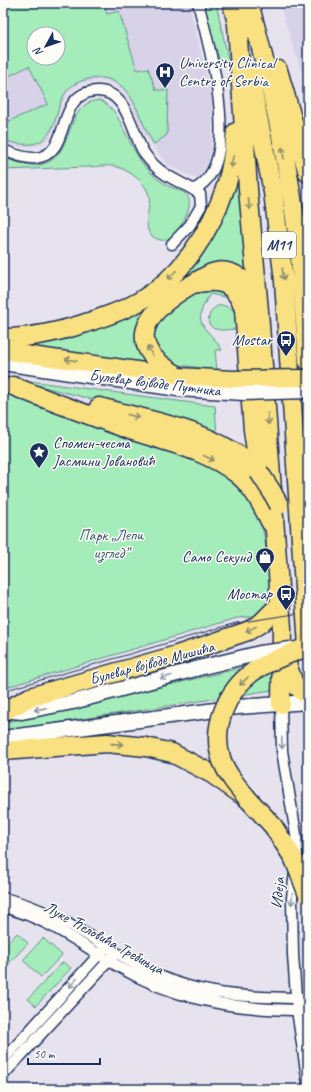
<svg xmlns="http://www.w3.org/2000/svg" width="311" height="1092" font-family="Caveat,sans-serif">
	<style>
		.built { fill: #d8d2e8; fill-rule: evenodd }
		.green { fill: #a4ecb9; stroke: #608e8c; fill-rule: evenodd }
		.lines { fill: none; stroke-linecap: round; stroke-linejoin: round }
		.street-casing { stroke: #1b2f5e; stroke-width: 13 }
		.secondary-casing { stroke: #1b2f5e; stroke-width: 17 }
		.primary-casing { stroke: #1b2f5e; stroke-width: 19 }
		.highway-casing { stroke: #1b2f5e; stroke-width: 21 }
		.street { stroke: #fdfcf7; stroke-width: 10 }
		.secondary { stroke: #fdfcf7; stroke-width: 14 }
		.primary { stroke: #f9e181; stroke-width: 16 }
		.highway { stroke: #f9e181; stroke-width: 18 }
		.tram { stroke: #1b2f5e; stroke-width: 1 }
		.secondary-bridge-casing { stroke: #1b2f5e; stroke-width: 17; stroke-linecap: butt }
		.primary-bridge-casing { stroke: #1b2f5e; stroke-width: 19; stroke-linecap: butt }
		.highway-bridge-casing { stroke: #1b2f5e; stroke-width: 21; stroke-linecap: butt }
		.secondary-bridge { stroke: #fdfcf7; stroke-width: 14 }
		.primary-bridge { stroke: #f9e181; stroke-width: 16 }
		.highway-bridge { stroke: #f9e181; stroke-width: 18 }
		.oneway { stroke: #8a8870 }
		.oneway2 { stroke: #8c96aa }
		.labels { text-anchor: middle; dominant-baseline: central; stroke-width: 3; stroke-linejoin: round; paint-order: stroke }
		.shield { fill: #fdfcf7; stroke: #5f6c8c; stroke-width: 1 }
		.shield-label { font-size: 15px; font-weight: bold; fill: #1b2f5e }
		.poi-label { font-size: 16px; fill: #1b2f5e; stroke: #fdfcf7; text-anchor: end }
		.street-label { font-size: 16px; fill: #1b2f5e; stroke: #fdfcf7 }
		.park-label { font-size: 16px; fill: #3d5e75; stroke: #fdfcf7 }
	</style>
	<rect width="100%" height="100%" fill="#e7e3ee"/>
	<filter id="ink" filterUnits="userSpaceOnUse"><feTurbulence type="fractalNoise" baseFrequency=".025" numOctaves="2"/><feDisplacementMap in="SourceGraphic" scale="8" xChannelSelector="R" yChannelSelector="G"/><feConvolveMatrix kernelMatrix="1 2 1 2 8 2 1 2 1" color-interpolation-filters="sRGB"/></filter>
	<g filter="url(#ink)">
		<path class="built" d="M3,3H189L211,96L213,124L209,169L207,172L200,178H195L168,165L144,135L132,105L124,93L115,85L105,80L82,83L70,91L61,105L55,127L49,139L38,146L21,147L3,143ZM34,34H58V58H34Z
			M279,3H308V92Z"/>
		<path class="green" d="M3,3H104L107,14L119,11L137,70L148,68L156,90H168L167,135L154,144C143,128 139,108 128,93C121,84 109,77 99,78C47,80 67,122 42,140C31,148 14,143 3,140L9,121L48,104L29,66L3,79ZM34,34H58V58H34Z
			M201,3H216L228,58L229,64L224,66L220,62Z
			M100,100C115,108 118,118 125,132C135,153 145,172 165,184C172,189 184,190 188,197C195,208 174,244 160,240C137,234 152,209 149,195C145,182 131,172 118,167C110,164 97,167 88,167C60,168 31,169 3,170V158C14,161 28,167 39,165C77,159 62,102 100,100Z
			M242,160L252,284L241,274L149,310L154,367L11,346L65,339L108,325L134,312L203,252L226,213L234,192Z
			M206,286L224,291L233,299L210,294C189,327 207,325 222,350H215L217,370L179,365L153,348L150,331L163,312Z
			M217,306C232,303 239,315 242,328C232,329 205,336 209,316C210,312 213,309 217,306Z
			M8,378L215,406L217,434L201,427Z
			M3,391L210,465L247,490L262,525L267,552L271,593L266,615L237,618L7,687L3,683Z
			M278,659L279,689L3,731V721H11L39,716Z
			M17,933L28,943L3,970V948Z
			M43,938L62,955L41,977L23,960Z
			M63,962L71,968L36,1006L28,999Z"/>
		<g class="lines">
			<defs>
				<path id="street" d="M3,150C13,154 25,159 36,158C73,154 54,93 96,91C124,89 131,125 140,145C143,153 148,159 154,165C167,179 185,183 200,194L201,206L190,225L172,244
					M194,190C200,186 206,182 210,175C235,138 209,44 198,3
					M281,704L282,751L296,834L297,854L292,898L293,955L297,1010L308,1084
					M3,898C56,910 94,941 140,967C195,996 248,998 308,998
					M3,907C58,921 91,954 140,978C193,1004 249,1010 308,1010
					M3,1060L104,949
					M3,1075L114,955"/>
				<path id="secondary" d="M3,363L178,389
					M3,710L22,712L73,702L203,667
					M3,738L238,707L308,702"/>
				<path id="primary" d="M3,351L179,376"/>
				<path id="highway" d="M232,3L240,36
					M249,3C272,85 290,170 300,256C303,291 305,326 308,361
					M237,24L248,189L259,311L282,628L281,704
					M278,70L308,173
					M249,72L273,192L284,281L305,602
					M193,284C221,278 234,282 244,309L253,430L259,472
					M3,338C35,338 63,331 92,321C109,315 125,310 140,301C182,276 211,231 226,186C232,168 234,150 236,132
					M179,376C121,345 145,312 189,286C204,278 213,267 231,273C244,277 251,290 256,302
					M13,386C52,402 91,416 130,430C166,442 207,450 237,474C253,486 262,506 271,523
					M99,407C154,422 217,430 259,472
					M286,661L294,684L308,696
					M5,711L30,697L177,655L248,631L261,623L280,604
					M3,751L107,743L146,747L172,753L212,774L248,799L273,826L294,859"/>
			</defs>
			<use href="#street" class="street-casing"/>
			<use href="#secondary" class="secondary-casing"/>
			<use href="#primary" class="primary-casing"/>
			<use href="#highway" class="highway-casing"/>
			<use href="#street" class="street"/>
			<use href="#secondary" class="secondary"/>
			<use href="#primary" class="primary"/>
			<use href="#highway" class="highway"/>
			<path class="tram" d="M3,691L236,623L308,612"/>
			<defs>
				<path id="secondary-bridge" d="M178,389L244,393L308,391
					M203,667L260,653L291,649"/>
				<path id="primary-bridge" d="M179,376L232,379L308,378"/>
				<path id="highway-bridge" d="M259,472L272,492L279,505
					M305,602L308,647
					M248,799C238,787 228,776 222,761C210,728 227,690 254,671C269,661 286,655 302,649
					M294,859L308,895"/>
			</defs>
			<use href="#secondary-bridge" class="secondary-bridge-casing"/>
			<use href="#primary-bridge" class="primary-bridge-casing"/>
			<use href="#highway-bridge" class="highway-bridge-casing"/>
			<use href="#secondary-bridge" class="secondary-bridge"/>
			<use href="#primary-bridge" class="primary-bridge"/>
			<use href="#highway-bridge" class="highway-bridge"/>
		</g>
		<defs><path id="oneway-shaft" d="M-6 0H5M1.5-3L5.5 0L1.5 3" fill="none" stroke-width="1.6" stroke-linecap="round" stroke-linejoin="round"/></defs>
		<g class="oneway">
			<use href="#oneway-shaft" transform="translate(283 153) rotate(-100)"/>
			<use href="#oneway-shaft" transform="translate(232 162) rotate(101)"/>
			<use href="#oneway-shaft" transform="translate(249 204) rotate(84)"/>
			<use href="#oneway-shaft" transform="translate(283 274) rotate(83)"/>
			<use href="#oneway-shaft" transform="translate(172 275) rotate(135)"/>
			<use href="#oneway-shaft" transform="translate(150 351) rotate(-121)"/>
			<use href="#oneway-shaft" transform="translate(71 360) rotate(-172)"/>
			<use href="#oneway-shaft" transform="translate(133 416) rotate(15)"/>
			<use href="#oneway-shaft" transform="translate(268 419) rotate(86)"/>
			<use href="#oneway-shaft" transform="translate(209 458) rotate(25)"/>
			<use href="#oneway-shaft" transform="translate(251 629) rotate(154)"/>
			<use href="#oneway-shaft" transform="translate(244 681) rotate(135)"/>
			<use href="#oneway-shaft" transform="translate(117 744) rotate(4)"/>
		</g>
		<g class="oneway2">
			<use href="#oneway-shaft" transform="translate(166 677) rotate(165)"/>
			<use href="#oneway-shaft" transform="translate(40 709) rotate(169)"/>
			<use href="#oneway-shaft" transform="translate(282 743) rotate(88)"/>
			<use href="#oneway-shaft" transform="translate(292 899) rotate(94)"/>
			<use href="#oneway-shaft" transform="translate(73 983) rotate(132)"/>
		</g>
	</g>
	<defs>
		<symbol id="hospital-pin" viewBox="-11 -11 22 30"><path d="M0 17L-7.5 6A9.5 9.5 0 1 1 7.5 6Z" fill="#1b2f5e" stroke="#fdfcf7"/><path d="M-5-5h3v3.5h4V-5h3V5h-3V1.5h-4V5h-3Z" fill="#fff"/></symbol>
		<symbol id="bus-pin" viewBox="-11 -11 22 30"><path d="M0 17L-7.5 6A9.5 9.5 0 1 1 7.5 6Z" fill="#1b2f5e" stroke="#fdfcf7"/><path d="M-5-6H5V4H4V6H2V4H-2V6H-4V4H-5ZM-3.5-4V0h7V-4ZM-3.5 1.2v1.5H-2V1.2ZM2 1.2v1.5H3.5V1.2Z" fill="#fff"/></symbol>
		<symbol id="sight-pin" viewBox="-11 -11 22 30"><path d="M0 17L-7.5 6A9.5 9.5 0 1 1 7.5 6Z" fill="#1b2f5e" stroke="#fdfcf7"/><path d="M0-6L1.8-2.2L6-1.7L2.9 1.2L3.7 5.4L0 3.3L-3.7 5.4L-2.9 1.2L-6-1.7L-1.8-2.2Z" fill="#fff"/></symbol>
		<symbol id="shop-pin" viewBox="-11 -11 22 30"><path d="M0 17L-7.5 6A9.5 9.5 0 1 1 7.5 6Z" fill="#1b2f5e" stroke="#fdfcf7"/><path d="M-5-2.5h2.3a2.7 3.5 0 0 1 5.4 0H5L5.5 6h-11ZM-1.5-2.5h3a1.5 2.3 0 0 0-3 0Z" fill="#fff"/></symbol>
	</defs>
	<g fill-rule="evenodd">
		<use href="#hospital-pin" x="154" y="61" width="22" height="30"/>
		<use href="#bus-pin" x="275" y="329" width="22" height="30"/>
		<use href="#sight-pin" x="28" y="441" width="22" height="30"/>
		<use href="#shop-pin" x="254" y="546" width="22" height="30"/>
		<use href="#bus-pin" x="275" y="583" width="22" height="30"/>
	</g>
	<g class="labels">
		<rect class="shield" x="262" y="232" width="34" height="26" rx="3"/>
		<g class="shield-label">
			<text x="279" y="245">M11</text>
		</g>
		<g class="poi-label">
			<text x="179" y="63" text-anchor="start">University Clinical<tspan x="179" dy="18">Centre of Serbia</tspan></text>
			<text x="272" y="340">Mostar</text>
			<text x="53" y="443" text-anchor="start">Спомен-чесма<tspan x="53" dy="18">Јасмини Јовановић</tspan></text>
			<text x="251" y="557">Само Секунд</text>
			<text x="272" y="594">Мостар</text>
		</g>
		<g class="street-label">
			<text transform="translate(155 383) rotate(7)">Булевар војводе Путника</text>
			<text transform="translate(152 663) rotate(-15)">Булевар војводе Мишића</text>
			<text transform="translate(278 893) rotate(-85)">Идеја</text>
			<text transform="translate(104 938) rotate(29)">Луке Ћеловића Требињца</text>
		</g>
		<g class="park-label">
			<text x="111" y="535">Парк „Лепи<tspan x="111" dy="18">изглед”</tspan></text>
		</g>
	</g>
	<rect width="311" height="1092" fill="none" stroke="#fdfcf7" stroke-width="16"/>
	<rect x="8" y="8" width="295" height="1076" fill="none" stroke="#1b2f5e" stroke-width="1.5" filter="url(#ink)"/>
	<g transform="translate(46 46) rotate(230)"><circle r="19" fill="#fdfcf7" stroke="#a3aaba"/>
	<path d="M0-3L7 15L0 10L-7 15Z" fill="#1b2f5e"/>
	<text y="-6" font-size="11" font-weight="bold" text-anchor="middle" fill="#1b2f5e">N</text>
	</g>
	<path d="M28 1058v6h72v-6" fill="none" stroke="#1b2f5e" stroke-width="2"/>
	<text x="34" y="1058" font-size="12" fill="#1b2f5e" stroke="#fdfcf7" stroke-width="3" paint-order="stroke">50 m</text>
</svg>
